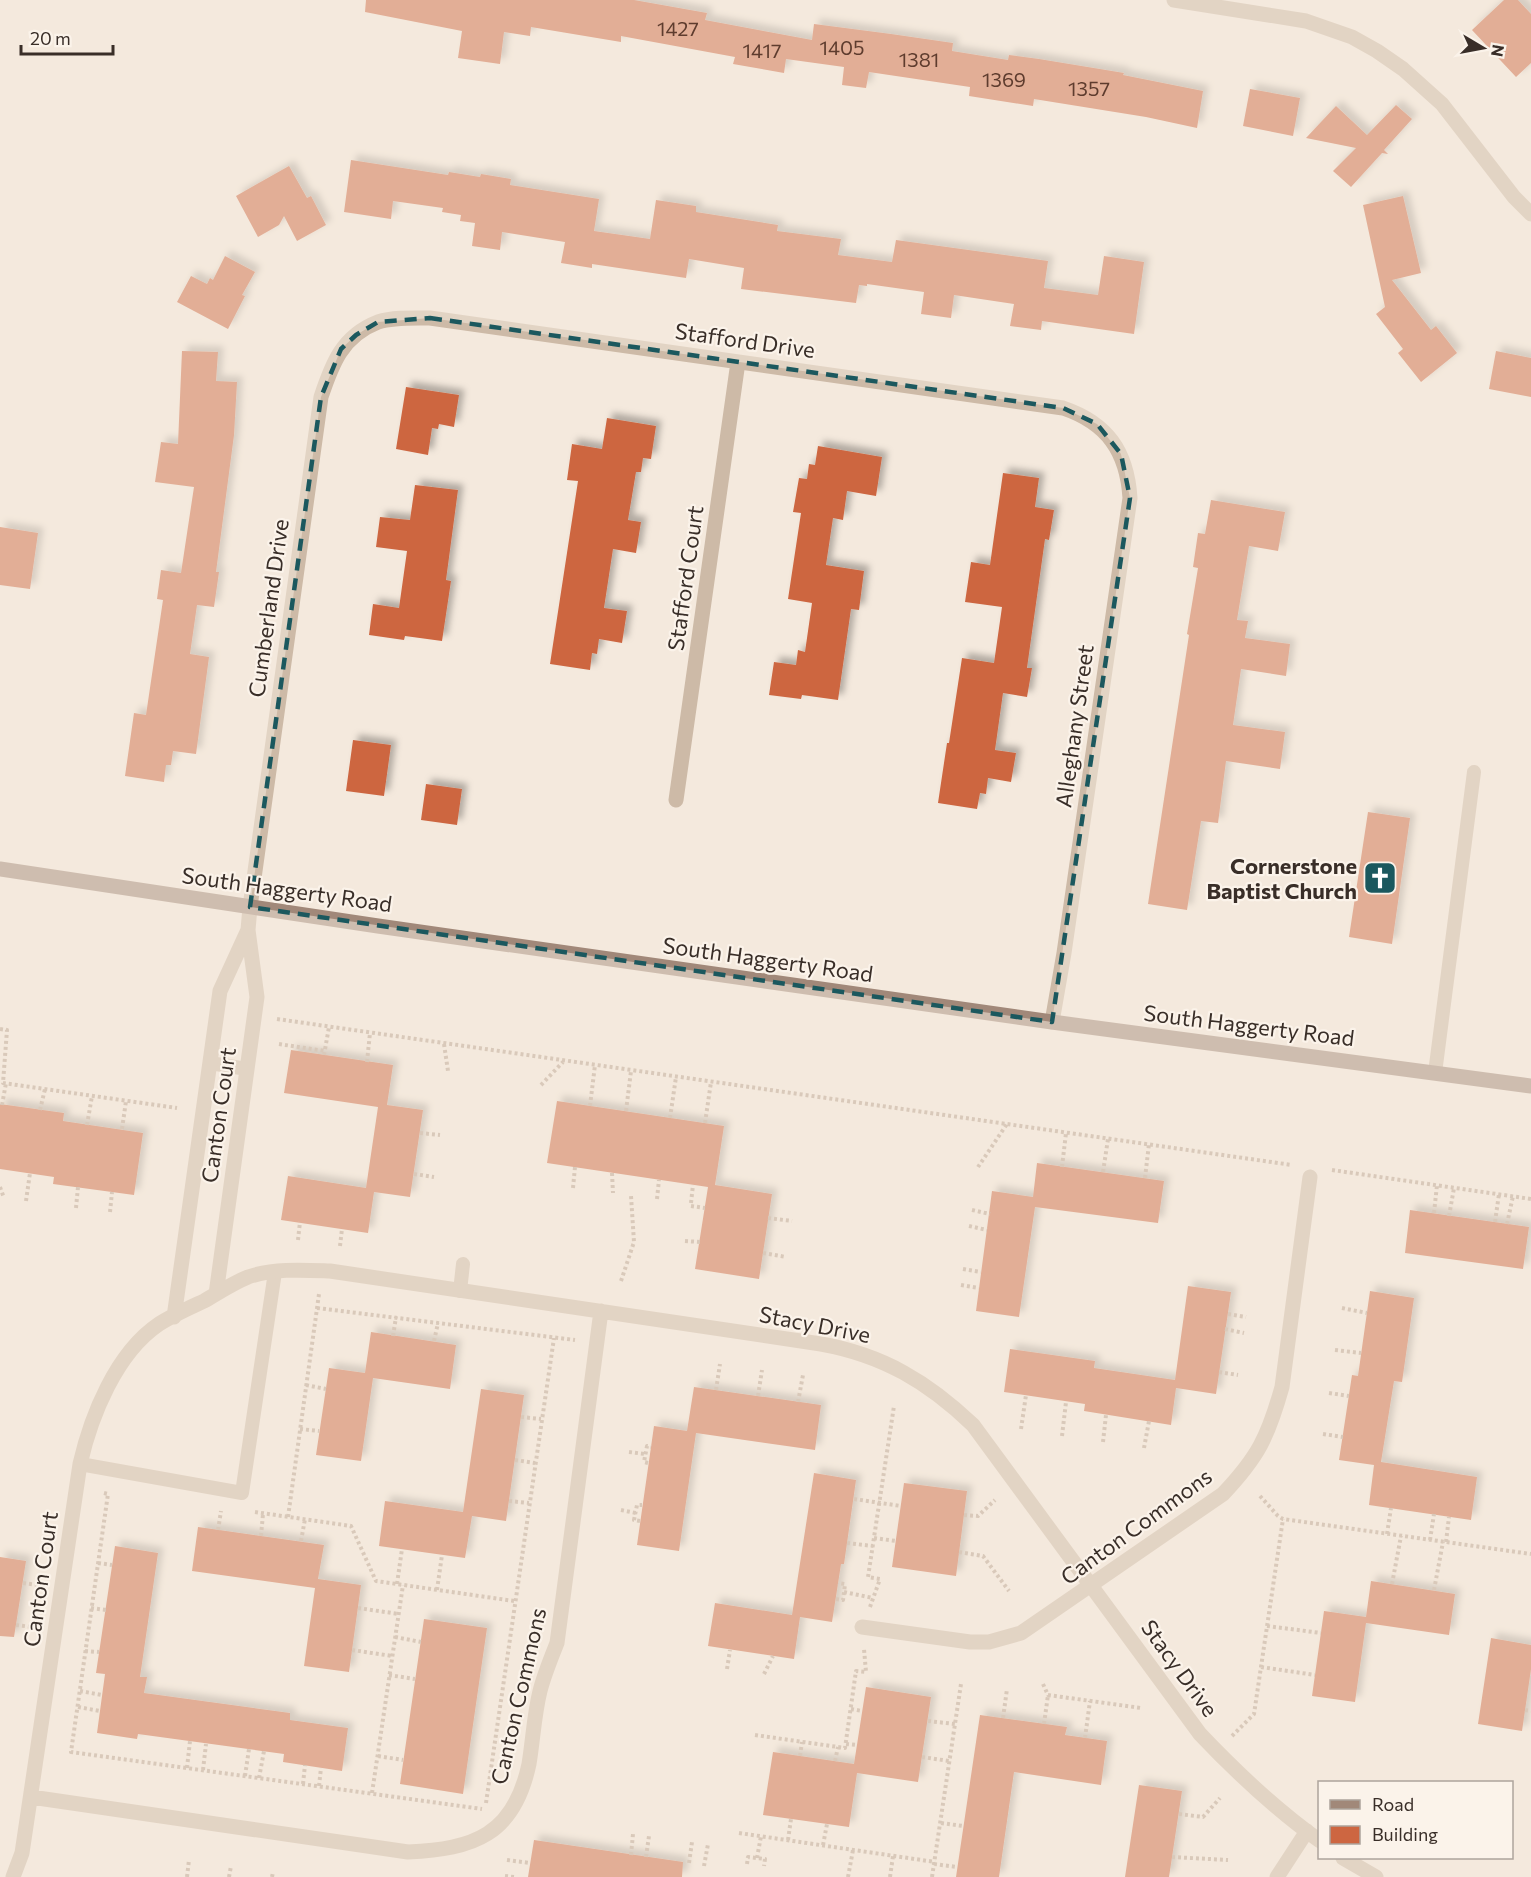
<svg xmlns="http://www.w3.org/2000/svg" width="1531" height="1877" font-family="Commissioner,sans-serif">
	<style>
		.building { fill: #cd6641; filter: url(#shadow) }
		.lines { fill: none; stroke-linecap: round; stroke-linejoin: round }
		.path { stroke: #b9a391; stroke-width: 4; stroke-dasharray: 3 3; stroke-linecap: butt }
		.service { stroke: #cdbaa7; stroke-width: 14 }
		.minor { stroke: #cdbaa7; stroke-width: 15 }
		.secondary { stroke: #a18879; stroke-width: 15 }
		.marked { fill: none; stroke: #1b585e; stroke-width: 4.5; stroke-dasharray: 12 8; stroke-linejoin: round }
		.labels { text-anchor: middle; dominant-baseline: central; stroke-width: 4.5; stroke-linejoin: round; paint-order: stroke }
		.number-label { font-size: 20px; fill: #5e3c2e }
		.street-label { font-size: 22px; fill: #392e28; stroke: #fbf3ea }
		.poi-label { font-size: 22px; font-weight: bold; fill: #392e28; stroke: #fbf3ea; text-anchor: end }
	</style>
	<defs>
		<filter id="shadow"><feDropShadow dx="5.5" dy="-5.5" stdDeviation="3" flood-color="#0004"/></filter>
	</defs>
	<rect width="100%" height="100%" fill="#f4e9dd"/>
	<path class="building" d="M366,0H634L707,13L705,20L812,40L814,24L891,34L953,43L952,51L1008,60L1009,55L1039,59L1124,73L1123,75L1203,91L1197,128L1146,117L1034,99L1033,106L969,96L970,87L869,72L866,88L842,85L844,67L786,59L784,73L733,64L735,57L621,36V42L531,27L530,36L504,32L500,64L458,58L462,31L365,12Z
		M1504,0H1518L1531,14V63L1516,77L1472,30Z
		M1250,89L1300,98L1293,136L1243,126Z
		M1396,105L1412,119L1384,150L1388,154L1382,153L1351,187L1333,171L1356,148L1306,138L1336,106L1367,135Z
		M351,160L448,175L449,172L480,177L481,174L511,179L510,185L599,199L594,231L650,239L656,200L696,206V212L778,225L777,231L841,239L838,255L892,262L896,240L1048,261L1044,288L1098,295L1104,256L1144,262L1134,334L1042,321L1041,330L1010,326L1014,304L954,295L951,318L921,314L924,292L867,284V286L859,285L856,303L741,289L744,268L689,259L686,278L592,264V268L561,263L565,242L502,232L500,250L472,246L475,223L460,221L461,215L442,212L443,208L393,201L391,219L344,212Z
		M289,166L307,198L311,196L326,225L297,241L284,216L279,225L258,237L236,196Z
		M1403,196L1421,273L1392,280L1431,330L1436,326L1457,353L1421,382L1398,353L1403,349L1376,314L1385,307L1363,205Z
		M225,256L255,272L242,295L245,296L228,329L177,302L191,276L207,284L210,278L213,280Z
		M182,351L218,352L216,381L237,382L234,435L216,572H219L214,607L197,605L190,654L209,657L196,754L173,751L171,765H166L164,782L125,776L134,713L146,715L163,600L157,599L161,570L181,573L194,487L155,482L161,442L178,444Z
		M1496,351L1531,358V397L1489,389Z
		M406,387L459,395L454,427L439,424L438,429L432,428L428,455L396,449Z
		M607,418L656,426L651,459L643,458L641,472H636L628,520L641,522L636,553L613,549L604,608L627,611L622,643L599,639L597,654L592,653L590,670L550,664L578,481L567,480L572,444L602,449Z
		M818,446L882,457L876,496L847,491L843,520L833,518L826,565L864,571L859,610L851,609L838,700L802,695L801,699L769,695L774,662L796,665L798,650L805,652L812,603L788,599L801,513L793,512L799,478L807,479L809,464L815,465Z
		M1003,473L1039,478L1035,507L1054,510L1049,540L1045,539L1027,668H1032L1027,697L1003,693L995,750L1016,753L1011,782L988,778L986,794L980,793L977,809L938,803L947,743H949L962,658L994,663L1002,607L965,602L971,562L990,565Z
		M415,485L458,490L446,580L451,581L442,641L405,636L404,640L369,635L373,604L399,608L407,551L376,547L380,517L410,520Z
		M1211,500L1285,512L1278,551L1249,546L1237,620L1248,621L1245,638L1290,644L1286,676L1241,669L1233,725L1285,732L1280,769L1226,761L1218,823L1201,821L1187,910L1148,904L1189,635L1187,634L1198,568L1193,567L1198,533L1205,534Z
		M0,527L38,533L30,589L0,585Z
		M353,740L391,745L384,796L346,791Z
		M426,784L462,789L457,825L421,820Z
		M1368,812L1410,818L1392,944L1349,937Z
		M291,1050L393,1065L387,1105L423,1110L410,1197L374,1192L368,1233L281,1220L288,1176L366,1188L378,1107L284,1093Z
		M557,1101L724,1126L715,1185L772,1194L759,1279L695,1269L708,1187L547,1163Z
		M0,1104L64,1113L63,1121L143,1133L134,1195L53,1184L54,1177L0,1169Z
		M1037,1163L1164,1181L1158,1223L1035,1207L1019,1317L976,1311L992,1191L1033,1197Z
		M1410,1210L1529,1227L1523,1269L1405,1253Z
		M1188,1286L1231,1292L1216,1394L1176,1388L1171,1425L1084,1411L1085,1404L1004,1392L1010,1349L1095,1361L1094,1368L1175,1380Z
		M1370,1291L1414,1298L1402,1382L1394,1381L1381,1462L1477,1477L1471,1520L1369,1505L1374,1465L1339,1460L1352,1375L1358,1376Z
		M371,1332L456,1345L450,1389L373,1378L361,1461L316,1455L329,1368L365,1373Z
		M694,1387L821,1405L815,1450L696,1433L679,1551L637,1545L654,1426L687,1431Z
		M481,1389L524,1395L506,1521L472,1516L465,1558L379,1546L385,1501L463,1512Z
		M814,1473L856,1480L844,1564H841L832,1622L800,1617L794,1659L708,1646L715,1603L792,1615Z
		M904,1483L967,1491L956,1576L892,1567Z
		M198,1527L324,1545L318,1579L361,1585L349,1672L304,1666L315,1588L192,1571Z
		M115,1546L158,1553L140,1677H147L144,1693L290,1713V1720L348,1728L342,1771L283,1762L284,1754L138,1734L137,1739L97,1733L105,1674L96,1673Z
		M0,1557L26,1561L14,1637L0,1636Z
		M1371,1581L1455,1594L1449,1635L1366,1623L1355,1702L1312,1696L1324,1611L1366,1617Z
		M424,1619L487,1628L463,1794L400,1784Z
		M1491,1638L1531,1645V1669L1522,1731L1478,1724Z
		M866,1687L931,1697L918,1782L857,1773L849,1827L763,1815L773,1752L854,1764Z
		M980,1715L1067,1727L1065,1735L1107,1741L1101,1785L1014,1772L999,1877H956Z
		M1139,1785L1182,1791L1169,1877H1125Z
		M534,1840L683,1862L682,1877H528Z"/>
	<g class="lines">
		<path class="path" d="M277,1019L1292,1165
			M0,1029L7,1030L3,1083L177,1108
			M279,1044L325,1051
			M444,1044L448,1071
			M324,1055L329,1027
			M367,1062L370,1033
			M541,1085L563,1062
			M2,1105L6,1083
			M590,1106L595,1065
			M40,1110L45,1089
			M626,1111L631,1071
			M670,1118L676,1077
			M705,1123L711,1082
			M87,1125L92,1096
			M122,1129L126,1101
			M420,1133L440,1135
			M978,1167L1007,1124
			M1062,1167L1066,1133
			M1332,1170L1531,1199
			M1103,1172L1108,1139
			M612,1173L613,1193
			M414,1174L434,1177
			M1145,1178L1149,1144
			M0,1187L4,1198
			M573,1188L575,1167
			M657,1199L659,1180
			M26,1201L30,1173
			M691,1203L693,1185
			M691,1206L705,1208
			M76,1208L78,1187
			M972,1210L990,1214
			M110,1212L112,1192
			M1434,1213L1437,1185
			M1449,1216L1454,1188
			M768,1218L792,1221
			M1495,1222L1499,1194
			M1507,1224L1513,1196
			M969,1226L987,1230
			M298,1240L300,1222
			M685,1241L700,1242
			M340,1246L342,1229
			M763,1253L786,1257
			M963,1269L981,1272
			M621,1281L634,1242L631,1196
			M961,1285L979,1288
			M317,1308L575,1340
			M1342,1308L1367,1313
			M1228,1314L1246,1317
			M1225,1329L1244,1333
			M393,1336L396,1317
			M434,1341L438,1323
			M1335,1350L1361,1353
			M1219,1372L1238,1375
			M306,1385L326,1389
			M716,1390L720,1364
			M1329,1393L1349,1396
			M758,1396L762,1370
			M798,1402L803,1375
			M521,1417L541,1419
			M300,1429L319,1431
			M1021,1429L1026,1395
			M1323,1434L1343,1437
			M1062,1436L1066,1402
			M1103,1442L1106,1415
			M1144,1448L1149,1421
			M629,1452L645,1454
			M515,1460L535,1463
			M648,1463L644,1462L647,1446L651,1447
			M104,1493L108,1494L71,1752L482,1809
			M1260,1496L1278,1516L1283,1519L1531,1554
			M854,1499L901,1506
			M509,1501L529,1503
			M621,1510L636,1513
			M255,1512L351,1526L376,1581L514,1601
			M964,1515L978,1516L995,1500
			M288,1517L319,1294
			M640,1521L634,1520L637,1505H642
			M218,1530L221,1511
			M1387,1534L1391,1508
			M261,1536L263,1514
			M874,1538L896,1541
			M1430,1540L1434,1514
			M301,1541L305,1519
			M1446,1542L1449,1517
			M847,1543L873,1546
			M959,1552L983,1556L1009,1591
			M98,1563L112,1565
			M23,1583L38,1585
			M397,1584L402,1549
			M1392,1584L1401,1536
			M437,1590L442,1555
			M1434,1590L1443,1542
			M844,1592L873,1598
			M836,1599L843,1600L845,1584L838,1583
			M870,1607L880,1579L868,1577L894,1406
			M91,1608L106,1610
			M358,1608L399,1614
			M16,1625L32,1627
			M1267,1626L1321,1633
			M395,1637L421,1642
			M352,1650L392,1656
			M85,1651L99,1652
			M1261,1667L1315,1675
			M727,1669L730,1650
			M764,1674L773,1656
			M389,1675L415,1679
			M1043,1684L1048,1695L1141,1708
			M80,1691L102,1695
			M78,1707L100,1711
			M851,1709L862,1711
			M1525,1710L1531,1711
			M1003,1718L1007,1689
			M928,1721L955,1724
			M1044,1724L1048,1695
			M755,1735L845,1748L856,1671L866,1672L864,1649
			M1232,1736L1254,1714L1283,1519
			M1085,1738L1090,1701
			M846,1744L857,1745
			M378,1756L403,1760
			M800,1756L802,1742
			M922,1757L949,1761
			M835,1761L838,1747
			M187,1768L190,1741
			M203,1770L206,1744
			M245,1776L249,1749
			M259,1778L264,1751
			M303,1784L305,1765
			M319,1786L321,1768
			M372,1793L403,1585
			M486,1803L554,1338
			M1179,1814L1203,1817L1220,1798
			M941,1823L963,1826
			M739,1833L935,1862
			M788,1840L791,1819
			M823,1845L827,1824
			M631,1855L633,1834
			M646,1857L649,1836
			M1172,1857L1228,1860
			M757,1858L761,1836
			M507,1860L530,1863
			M689,1863L692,1842
			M747,1864L748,1857L765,1859L764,1866
			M934,1864L957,1867
			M704,1866L708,1844
			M505,1876L514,1877
			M187,1877L189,1860
			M229,1877L231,1866
			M272,1877L273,1872
			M848,1877L853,1850
			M890,1877L893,1856
			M932,1877L961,1684"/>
		<path class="service" d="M210,1063L247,1069
			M1435,1073L1474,772
			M460,1291L463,1264
			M80,1464L242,1493L275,1272"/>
		<path class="minor" d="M1174,0L1306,21L1352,37L1377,51L1403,69L1442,104L1514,197L1531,214
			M676,800L738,362
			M216,1294L257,997L248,930L250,907L321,397C332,364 342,336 378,322C394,317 413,318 430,318L1063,408C1107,423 1127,451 1130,498L1064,953L1052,1022
			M174,1317L220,991L248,930
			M862,1627L970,1642H989L1021,1633L1223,1494C1258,1457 1268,1437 1282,1387L1310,1177
			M31,1797L408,1852C474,1849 514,1835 529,1764C533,1740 534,1715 540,1691C544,1675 551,1658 557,1643L601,1311
			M1343,1858L1376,1877
			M13,1877L22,1853L80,1464C91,1416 116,1353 159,1324C173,1315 189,1308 204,1301C218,1293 233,1283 248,1277C274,1268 304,1270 330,1271L821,1344C883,1355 928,1382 973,1425L1200,1734C1237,1773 1275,1809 1320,1841
			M1277,1877L1307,1831"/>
		<path class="secondary" d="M0,869L378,926L1052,1022L1531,1086"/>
	</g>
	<path d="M0 0H1531V1877H0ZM430,318L1063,408L1097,424L1121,454L1130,498L1052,1022L250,907L321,397L341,349L356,335L378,322Z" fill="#f4e9dd" fill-opacity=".55" fill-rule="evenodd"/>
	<path class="marked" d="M430,318L1063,408L1097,424L1121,454L1130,498L1052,1022L250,907L321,397L341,349L356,335L378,322Z"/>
	<defs>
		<symbol id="church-square" viewBox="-11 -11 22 22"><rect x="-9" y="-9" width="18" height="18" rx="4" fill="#1b585e" stroke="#fbf3ea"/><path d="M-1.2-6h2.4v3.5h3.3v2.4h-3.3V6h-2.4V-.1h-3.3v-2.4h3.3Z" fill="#fff"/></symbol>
	</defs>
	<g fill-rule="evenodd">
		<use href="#church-square" x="1361" y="859" width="38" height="38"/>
	</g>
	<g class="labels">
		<g class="number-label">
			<text x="678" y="28">1427</text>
			<text x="842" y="47">1405</text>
			<text x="762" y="50">1417</text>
			<text x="919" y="59">1381</text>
			<text x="1004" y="79">1369</text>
			<text x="1089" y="88">1357</text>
		</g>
		<g class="street-label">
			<text transform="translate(745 340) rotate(8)">Stafford Drive</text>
			<text transform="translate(685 578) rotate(-82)">Stafford Court</text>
			<text transform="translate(268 608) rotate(-82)">Cumberland Drive</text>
			<text transform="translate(1074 726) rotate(-82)">Alleghany Street</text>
			<text transform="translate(287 889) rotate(8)">South Haggerty Road</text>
			<text transform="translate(768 959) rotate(8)">South Haggerty Road</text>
			<text transform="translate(1249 1025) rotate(7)">South Haggerty Road</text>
			<text transform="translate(218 1115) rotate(-82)">Canton Court</text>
			<text transform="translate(815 1324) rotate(11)">Stacy Drive</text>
			<text transform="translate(1136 1526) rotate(-36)">Canton Commons</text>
			<text transform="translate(40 1579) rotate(-82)">Canton Court</text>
			<text transform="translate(1180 1668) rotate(54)">Stacy Drive</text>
			<text transform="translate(518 1696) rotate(-77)">Canton Commons</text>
		</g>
		<g class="poi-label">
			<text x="1357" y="865">Cornerstone<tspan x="1357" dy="25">Baptist Church</tspan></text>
		</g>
	</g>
	<rect x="1318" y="1781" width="195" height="78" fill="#fbf3ea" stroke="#ada49c" stroke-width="1.5"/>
	<rect x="1330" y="1800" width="30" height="9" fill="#a18879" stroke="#ada49c" stroke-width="1.5"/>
	<text x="1372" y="1811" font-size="18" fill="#392e28">Road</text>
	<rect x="1330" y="1826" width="30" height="18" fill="#cd6641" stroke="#ada49c" stroke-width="1.5"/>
	<text x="1372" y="1841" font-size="18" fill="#392e28">Building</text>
	<g transform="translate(1483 48) rotate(100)" stroke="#fbf3ea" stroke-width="4.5" paint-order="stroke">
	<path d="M0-4.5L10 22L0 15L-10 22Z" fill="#392e28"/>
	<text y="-9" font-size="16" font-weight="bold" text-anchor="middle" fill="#392e28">N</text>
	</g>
	<path d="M21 45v9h92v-9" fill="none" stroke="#392e28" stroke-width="3"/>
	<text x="30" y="45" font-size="18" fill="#392e28" stroke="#fbf3ea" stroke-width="4.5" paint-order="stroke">20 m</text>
</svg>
